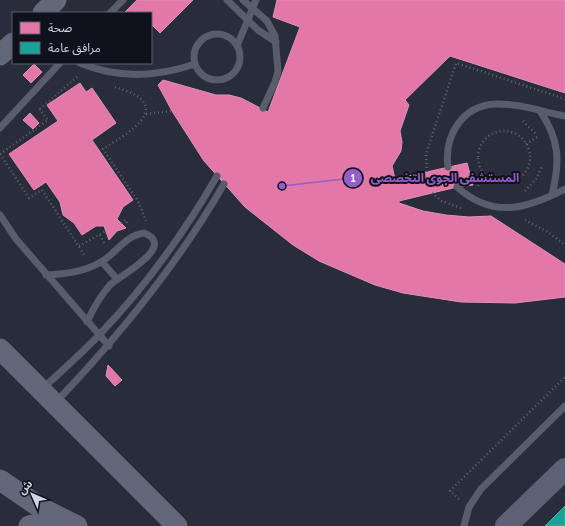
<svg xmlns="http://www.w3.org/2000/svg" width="565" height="526" font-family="'PT Sans Narrow','Noto Sans Arabic',sans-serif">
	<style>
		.health { fill: #e377a8; stroke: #dd93ba }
		.public { fill: #17a398; stroke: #4eb1af }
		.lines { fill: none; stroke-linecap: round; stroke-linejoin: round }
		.path { stroke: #616370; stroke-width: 2.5; stroke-dasharray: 1 3; stroke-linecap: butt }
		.lane { stroke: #595c6b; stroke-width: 7 }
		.secondary { stroke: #63677a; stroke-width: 21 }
		.highway { stroke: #5e6175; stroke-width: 22 }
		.leader { fill: none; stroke: #945eca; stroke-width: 1.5 }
		.callout-dot { fill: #945eca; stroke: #0f111c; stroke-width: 1.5 }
		.mark-label { font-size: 12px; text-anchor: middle; font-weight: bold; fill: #fff }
		.callout-label { font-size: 12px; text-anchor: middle; font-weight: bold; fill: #945eca; stroke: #0f111c; stroke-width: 4; stroke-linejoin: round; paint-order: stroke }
	</style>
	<rect width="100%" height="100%" fill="#292c3a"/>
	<path class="health" d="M137,0H193L160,33L151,24V13H124Z
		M277,0H565V93L450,56L405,100L409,105L400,131L402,142L401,151L392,166L395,179L467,163L473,185L457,187L399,201V203L423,211L446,215L469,217L491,216L565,264V297L515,303L461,302L403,293L375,285L319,261L293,245L245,207L204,161L172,111L158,85L163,80L216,95H229L241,98L268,112L300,27L273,17Z
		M34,64L42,72L31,83L23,75Z
		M80,83L86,92L92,88L116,123L92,140L133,200L123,207L117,219L126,228L117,231L109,240L104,226H96L82,235L74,223L63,215L60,202L46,182L34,190L9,154L58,121L47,105Z
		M30,113L39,123L33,129L23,120Z
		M108,365L122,380L115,386L106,376Z"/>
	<path class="public" d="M565,506V526H545Z"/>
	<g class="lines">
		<path class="path" d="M115,87C123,90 135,93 141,99C160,118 116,140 103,149L138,201L146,221
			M40,109L78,76
			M146,114L172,111
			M523,121L536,134
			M478 157a26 26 0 1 1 52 0a26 26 0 1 1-52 0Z
			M526,144L539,136
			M0,154L29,198L42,190L85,256
			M0,154L48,120L39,108
			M427,172L426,154L456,63L565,99
			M478,186L481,172
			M525,191L537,178L542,166
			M432,193L442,201L461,208
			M525,220L548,232L565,245
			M121,223L126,220L128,225
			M100,235L104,243
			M79,246L106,231
			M459,499L450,491L565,377"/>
		<path class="lane" d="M227,0L258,30L276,42
			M243,0L267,21L275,36L278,71L275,82L263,108
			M110,13L123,0
			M194 57a23 23 0 1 1 46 0a23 23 0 1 1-46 0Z
			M237,46L256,0
			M80,63C118,79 157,77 195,64
			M540,111C560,140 560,162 552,195
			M0,128L60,63
			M448,167C444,137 461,106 495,104C518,103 543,112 565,116
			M457,187C493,219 526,209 565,189
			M0,215L16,239L109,346
			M102,262L117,279
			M46,275C65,274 84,272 101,262C117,253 124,236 144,233C178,246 119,276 110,285C100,296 93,309 87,322
			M43,388C62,371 82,353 100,334C146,286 184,233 217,176
			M56,402C120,335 178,264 224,184
			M464,526L469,507L481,489L565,406"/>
		<path class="secondary" d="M43,13L56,0
			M0,55L13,43
			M0,349L177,526
			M0,480L41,508L77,526
			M29,526L58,517"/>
		<path class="highway" d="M506,526L565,469"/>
	</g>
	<path class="leader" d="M282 186L353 178"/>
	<g class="callout-dot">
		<circle cx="282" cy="186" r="4"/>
		<circle cx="353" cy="178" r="10"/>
	</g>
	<g class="mark-label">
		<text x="353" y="182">1</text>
	</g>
	<g class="callout-label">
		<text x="445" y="182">المستشفى الجوى التخصصى</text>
	</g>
	<rect x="12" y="12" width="140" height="52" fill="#0f111c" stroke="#5c5f6c"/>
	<rect x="20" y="22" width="20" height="12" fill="#e377a8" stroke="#5c5f6c"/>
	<text x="48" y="32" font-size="12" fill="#cfd3e4">صحة</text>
	<rect x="20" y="42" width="20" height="12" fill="#17a398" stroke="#5c5f6c"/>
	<text x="48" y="52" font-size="12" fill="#cfd3e4">مرافق عامة</text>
	<g transform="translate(32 494) rotate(315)" stroke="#0f111c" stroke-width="3" paint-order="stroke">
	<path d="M0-3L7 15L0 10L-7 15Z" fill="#cfd3e4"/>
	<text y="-6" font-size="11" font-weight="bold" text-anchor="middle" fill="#cfd3e4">ش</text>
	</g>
</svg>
